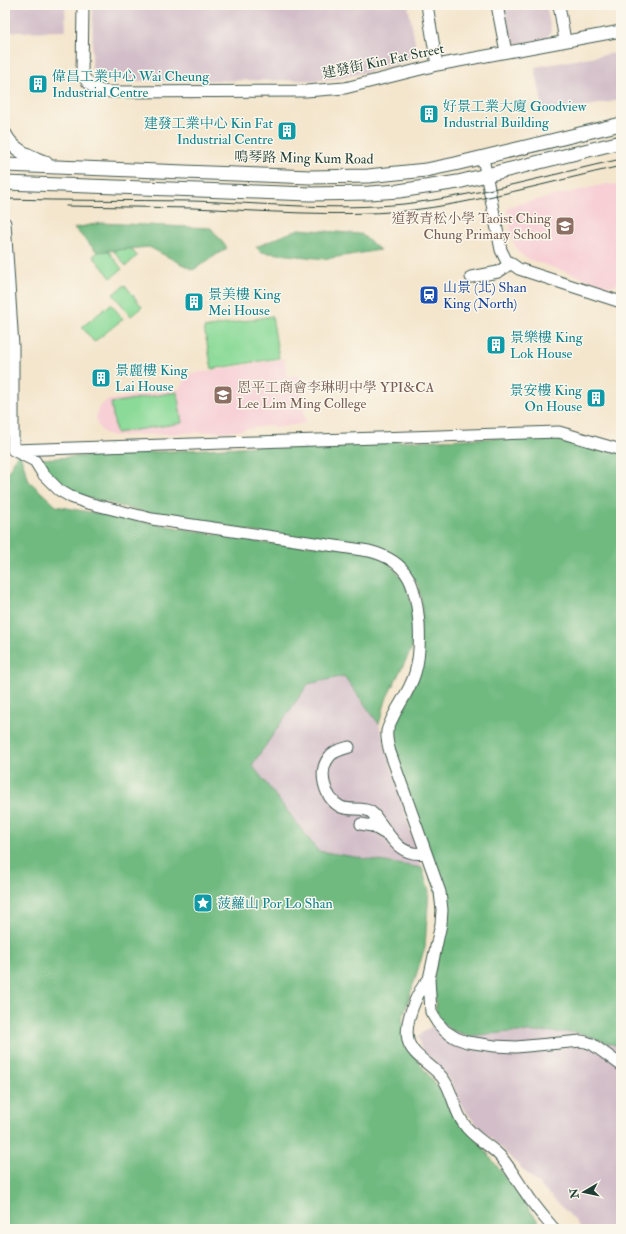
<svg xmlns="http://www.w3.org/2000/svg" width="626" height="1234" font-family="'IM FELL Double Pica','Noto Serif TC',serif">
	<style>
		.built { fill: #f7cfd5 }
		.industrial { fill: #d2bdc8 }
		.green { fill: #8bda98; stroke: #558c66 }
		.forest { fill: #70ba80; stroke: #487c5a }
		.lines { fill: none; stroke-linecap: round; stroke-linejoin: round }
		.minor-casing { stroke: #3f564b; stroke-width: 13 }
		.major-casing { stroke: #3f564b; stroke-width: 15 }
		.minor { stroke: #fff; stroke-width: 11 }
		.major { stroke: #fff; stroke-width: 13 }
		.tram { stroke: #1f3d34; stroke-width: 1 }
		.labels { text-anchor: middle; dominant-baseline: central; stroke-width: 3; stroke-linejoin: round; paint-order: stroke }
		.street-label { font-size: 14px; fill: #1f3d34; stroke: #fbf7ec }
		.culture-label { font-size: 14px; fill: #0d838f; stroke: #fbf7ec; text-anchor: start }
		.education-label { font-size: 14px; fill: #785e54; stroke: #fbf7ec; text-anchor: end }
		.transit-label { font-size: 14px; fill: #164399; stroke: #fbf7ec; text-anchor: start }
	</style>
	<rect width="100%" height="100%" fill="#fbf7ec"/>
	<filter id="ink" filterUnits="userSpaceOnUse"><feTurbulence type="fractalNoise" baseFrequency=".025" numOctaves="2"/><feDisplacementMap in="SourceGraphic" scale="8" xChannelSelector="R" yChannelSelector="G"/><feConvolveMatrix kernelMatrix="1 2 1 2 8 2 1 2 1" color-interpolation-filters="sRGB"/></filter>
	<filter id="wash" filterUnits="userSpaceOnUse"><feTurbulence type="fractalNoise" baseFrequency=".012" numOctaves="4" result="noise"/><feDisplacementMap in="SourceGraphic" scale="16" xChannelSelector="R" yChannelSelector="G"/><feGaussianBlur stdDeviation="0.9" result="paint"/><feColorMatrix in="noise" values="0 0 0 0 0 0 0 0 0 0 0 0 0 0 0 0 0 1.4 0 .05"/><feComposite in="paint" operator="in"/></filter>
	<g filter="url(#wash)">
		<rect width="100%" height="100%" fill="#f4e6cd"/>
		<path class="built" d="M606,184L621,185V280L616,285L608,286L528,259L518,252L513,241L507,211L509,206Z
			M284,359L287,377L299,375L306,423L274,428L273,425L236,431L114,436L107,435L101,430L97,424L96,417L98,409L101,405L108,400L179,389L190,374Z"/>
		<path class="industrial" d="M5,5H65L66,31L5,32Z
			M93,5H408L416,48L407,61L343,78L324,80L108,81L99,79L96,76L92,68Z
			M504,5H546L551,31L546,39L512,45Z
			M621,52V100L544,114L535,67Z
			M344,676L379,724L422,868L318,851L252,765L308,684Z
			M440,1020L468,1036L512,1032H576L621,1047V1229H581L573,1218L475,1123L461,1105L453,1086L443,1072L424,1052L420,1045L418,1036Z"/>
		<path class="green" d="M120,235L137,256L126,266L108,244Z
			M105,247L122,269L111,278L93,256Z
			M125,285L142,307L131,316L113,294Z
			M111,304L123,319L94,342L82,327Z
			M272,316L279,358L212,369L204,328Z
			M177,392L182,423L116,433L111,403Z"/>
		<path class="forest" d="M101,223L211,228L227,248L193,270L149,247L97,252L74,228Z
			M299,229L361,234L380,250L325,259L261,252L256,247Z
			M558,436L621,454V1047L576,1032H512L468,1036L449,1029L440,1020L436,1010L434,974L445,924L394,751L392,736L393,729L412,691L422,609L421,597L418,585L396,557L153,514L76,495C61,486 48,474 39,459L256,446Z
			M19,451L29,481L56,506L263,543L360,548L387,560L405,582L413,609L412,648L387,697L379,724L344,676L308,684L252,765L318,851L422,868L429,891L425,947L402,1020L412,1053L544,1229H5V478Z"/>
	</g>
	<g filter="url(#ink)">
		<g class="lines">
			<defs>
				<path id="minor" d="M83,5L82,73C88,87 98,92 113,92L306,91L345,88L437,65L621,31
					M427,5L437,65
					M497,5L506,52
					M559,5L565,41
					M483,158L501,250L506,260L519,269L621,302
					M5,223L13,346V450
					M471,277L498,272L510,264
					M13,450L35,461L43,474L59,490L71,497L88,503L152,519L369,551C410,561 416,587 419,624C420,641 420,657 415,673C411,687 403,699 396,711C393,717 389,724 387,731C386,738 388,745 390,752L440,892L442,910L441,924L429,979L431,1012L437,1022L445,1031L456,1038L467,1042L495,1046L516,1047L581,1041L586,1042L592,1044L621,1065
					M14,450L559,432L621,450
					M349,747C342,749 334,751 330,756C317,771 324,798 341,807C350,811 364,807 371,812C375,815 378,820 381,824C393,841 402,857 426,853
					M361,824L372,826L386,834
					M429,979C417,991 404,1022 408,1040C411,1056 436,1067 444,1080C453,1093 454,1111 464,1124C473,1138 489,1144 500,1156C510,1167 517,1181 526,1193C534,1206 544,1217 554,1229"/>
				<path id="major" d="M5,134C13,151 30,156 46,163
					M5,165L310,177L368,176L426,170L455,164L621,124
					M5,183L310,194L369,193L399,191L458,182L621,142"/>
			</defs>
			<use href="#minor" class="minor-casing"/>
			<use href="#major" class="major-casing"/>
			<use href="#minor" class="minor"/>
			<use href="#major" class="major"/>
			<path class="tram" d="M5,199C67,201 130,200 192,201C263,203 333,211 404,204C477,196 549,175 621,159
				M66,206C108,207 151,207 193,208C264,211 334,217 405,211C478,203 549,182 621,166"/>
		</g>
	</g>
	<defs>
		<symbol id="building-square" viewBox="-11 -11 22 22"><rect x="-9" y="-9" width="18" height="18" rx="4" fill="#0f9aa8" stroke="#fbf7ec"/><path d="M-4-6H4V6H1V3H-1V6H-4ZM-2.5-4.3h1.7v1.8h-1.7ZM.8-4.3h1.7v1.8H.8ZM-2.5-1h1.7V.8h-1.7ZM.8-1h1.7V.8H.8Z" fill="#fff"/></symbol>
		<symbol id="school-square" viewBox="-11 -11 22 22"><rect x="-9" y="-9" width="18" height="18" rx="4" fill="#8d6e63" stroke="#fbf7ec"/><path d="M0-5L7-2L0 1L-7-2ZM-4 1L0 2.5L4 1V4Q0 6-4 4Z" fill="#fff"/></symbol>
		<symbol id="station-square" viewBox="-11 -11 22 22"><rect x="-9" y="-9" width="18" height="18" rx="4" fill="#1a4fb4" stroke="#fbf7ec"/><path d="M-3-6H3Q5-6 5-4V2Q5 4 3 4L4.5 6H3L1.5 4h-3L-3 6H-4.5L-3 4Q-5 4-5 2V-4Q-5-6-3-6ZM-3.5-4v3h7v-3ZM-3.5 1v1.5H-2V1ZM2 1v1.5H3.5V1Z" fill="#fff"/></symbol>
		<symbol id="sight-square" viewBox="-11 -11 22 22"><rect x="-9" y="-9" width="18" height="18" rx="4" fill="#0f9aa8" stroke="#fbf7ec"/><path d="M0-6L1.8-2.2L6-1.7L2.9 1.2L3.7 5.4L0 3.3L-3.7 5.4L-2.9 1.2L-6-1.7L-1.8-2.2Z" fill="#fff"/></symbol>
	</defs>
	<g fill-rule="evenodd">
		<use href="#building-square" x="27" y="73" width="22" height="22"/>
		<use href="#building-square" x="418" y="103" width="22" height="22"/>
		<use href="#building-square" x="276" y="120" width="22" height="22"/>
		<use href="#school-square" x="554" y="215" width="22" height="22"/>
		<use href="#station-square" x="418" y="284" width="22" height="22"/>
		<use href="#building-square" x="183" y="291" width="22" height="22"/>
		<use href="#building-square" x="485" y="334" width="22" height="22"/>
		<use href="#building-square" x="90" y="367" width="22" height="22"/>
		<use href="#school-square" x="212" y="384" width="22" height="22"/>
		<use href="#building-square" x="585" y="387" width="22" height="22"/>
		<use href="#sight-square" x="192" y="892" width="22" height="22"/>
	</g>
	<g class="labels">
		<g class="street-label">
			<text transform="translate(383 61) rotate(-12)">建發街 Kin Fat Street</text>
			<text transform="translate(304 158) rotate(1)">鳴琴路 Ming Kum Road</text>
		</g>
		<g class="culture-label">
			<text x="52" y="76">偉昌工業中心 Wai Cheung<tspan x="52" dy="16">Industrial Centre</tspan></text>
			<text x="443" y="106">好景工業大廈 Goodview<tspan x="443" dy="16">Industrial Building</tspan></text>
			<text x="273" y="123" text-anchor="end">建發工業中心 Kin Fat<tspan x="273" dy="16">Industrial Centre</tspan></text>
			<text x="208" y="294">景美樓 King<tspan x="208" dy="16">Mei House</tspan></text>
			<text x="510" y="337">景樂樓 King<tspan x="510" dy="16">Lok House</tspan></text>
			<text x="115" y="370">景麗樓 King<tspan x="115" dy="16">Lai House</tspan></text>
			<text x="582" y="390" text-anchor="end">景安樓 King<tspan x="582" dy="16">On House</tspan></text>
			<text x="217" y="903">菠蘿山 Por Lo Shan</text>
		</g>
		<g class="education-label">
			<text x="551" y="218">道教青松小學 Taoist Ching<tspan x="551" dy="16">Chung Primary School</tspan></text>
			<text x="237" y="387" text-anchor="start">恩平工商會李琳明中學 YPI&amp;CA<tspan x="237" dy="16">Lee Lim Ming College</tspan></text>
		</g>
		<g class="transit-label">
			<text x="443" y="287">山景 (北) Shan<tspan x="443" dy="16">King (North)</tspan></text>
		</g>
	</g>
	<rect width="626" height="1234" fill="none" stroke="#fbf7ec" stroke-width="20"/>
	<g transform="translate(584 1192) rotate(261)" stroke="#fbf7ec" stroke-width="3" paint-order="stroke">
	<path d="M0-3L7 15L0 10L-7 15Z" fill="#1f3d34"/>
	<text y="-6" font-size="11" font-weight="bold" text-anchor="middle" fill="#1f3d34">N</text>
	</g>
</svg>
